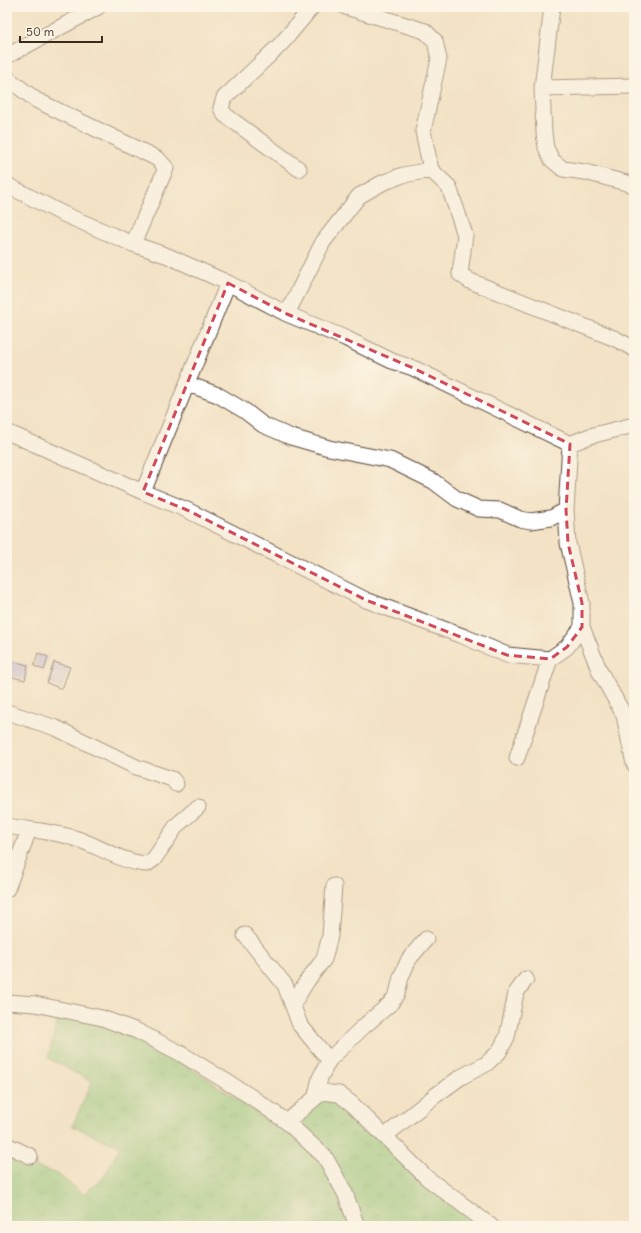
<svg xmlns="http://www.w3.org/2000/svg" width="641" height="1233" font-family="Delius,sans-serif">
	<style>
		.grass { fill: url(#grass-tufts); stroke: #64794e }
		.building { fill: url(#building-hatch) }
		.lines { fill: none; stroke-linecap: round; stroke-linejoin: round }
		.minor-casing { stroke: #574637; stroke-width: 17 }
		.minor { stroke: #fff; stroke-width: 15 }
		.marked { fill: none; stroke: #d1495b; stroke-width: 3; stroke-dasharray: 8 5; stroke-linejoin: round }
	</style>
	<defs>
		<pattern id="grass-tufts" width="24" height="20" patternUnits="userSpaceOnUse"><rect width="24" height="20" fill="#8cc87d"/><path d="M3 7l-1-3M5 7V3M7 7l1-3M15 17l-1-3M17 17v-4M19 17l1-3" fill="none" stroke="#74a366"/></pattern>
		<pattern id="building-hatch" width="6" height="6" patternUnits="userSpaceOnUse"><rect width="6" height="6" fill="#b3ace2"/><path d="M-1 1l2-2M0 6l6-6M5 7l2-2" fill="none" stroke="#938cb7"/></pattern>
	</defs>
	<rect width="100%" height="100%" fill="#fcf5e5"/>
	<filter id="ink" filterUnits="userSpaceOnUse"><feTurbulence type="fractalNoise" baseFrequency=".025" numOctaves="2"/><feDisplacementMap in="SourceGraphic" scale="8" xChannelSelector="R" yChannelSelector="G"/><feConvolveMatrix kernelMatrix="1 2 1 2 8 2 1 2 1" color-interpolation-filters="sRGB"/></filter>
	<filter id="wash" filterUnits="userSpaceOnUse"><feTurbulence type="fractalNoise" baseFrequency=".012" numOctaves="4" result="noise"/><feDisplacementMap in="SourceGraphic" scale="16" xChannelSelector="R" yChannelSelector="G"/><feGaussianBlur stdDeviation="0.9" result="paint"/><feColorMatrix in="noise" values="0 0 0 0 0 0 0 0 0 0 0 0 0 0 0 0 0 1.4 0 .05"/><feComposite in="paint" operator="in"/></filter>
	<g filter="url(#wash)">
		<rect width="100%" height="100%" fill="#f3e2c5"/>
		<path class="grass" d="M59,1015C75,1019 91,1021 106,1027C166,1047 218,1086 269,1121L331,1090L473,1221L459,1226H7V1156L57,1174L83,1194L103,1178L120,1147L72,1126L92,1082L48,1058Z"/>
		<g id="blocks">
			<path class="building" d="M38,653L48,657L44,670L34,666Z
				M7,660L28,665L25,680L7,676Z
				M54,662L70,667L62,689L47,683Z"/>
		</g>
	</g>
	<g filter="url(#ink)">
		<use href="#blocks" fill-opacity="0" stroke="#574637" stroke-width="1"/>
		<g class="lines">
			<defs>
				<path id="minor" d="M346,7L425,31L435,41L439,59L423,131L431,170L449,187L465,235L460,274L470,281L616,339L634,349
					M552,7L542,88L544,133L546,148L552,160L563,169L585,172L634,185
					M7,56L98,7
					M7,78L36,100L150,155L159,160L166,168L133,244
					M542,88L634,86
					M299,169L225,115L221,108L224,98L281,44L312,7
					M7,185L61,213L133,244L168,256L228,283L287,314L345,338L392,361L413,368L570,444
					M287,314L323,242L359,196L382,183L403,175L431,170
					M188,384L218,395L245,411L263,425L291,437L329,448L390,460L433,481L457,499L479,509L500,510L520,519L531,521L551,518L566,510
					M7,432L143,492L187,510L366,600L465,637L507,655L550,659
					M143,492L228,283
					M582,627L600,672L624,715L634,764
					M7,712L56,728L136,767L172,779L176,784
					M517,758L550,659L567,647L582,627V603L568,543L566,510L570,444L590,436L634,425
					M7,826C29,830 52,831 74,838C98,845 122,863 147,864L154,859L177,825L198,807
					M7,889L29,830
					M245,935L285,985L300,1025L329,1060
					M7,1002L35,1004L102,1018L137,1031L180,1053L250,1096L287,1122L325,1157L345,1193L357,1226
					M293,1004L307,981L324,959L330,936L334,886
					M316,1095L320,1078L329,1060L363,1027L391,1003L397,994L401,977L409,959L426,939
					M287,1122L322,1092L339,1094L352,1104L427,1178L491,1226
					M385,1136L436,1095L461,1077L486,1064L499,1052L507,1037L516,993L526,979
					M7,1145L30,1156"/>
			</defs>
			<use href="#minor" class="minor-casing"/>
			<use href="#minor" class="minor"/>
		</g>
	</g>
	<path d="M0 0H641V1233H0ZM228,283L287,314L413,368L570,444L566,510L568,543L582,603V627L567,647L550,659L507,655L366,600L187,510L143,492Z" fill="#f3e2c5" fill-opacity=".55" fill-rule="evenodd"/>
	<path class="marked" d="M228,283L287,314L413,368L570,444L566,510L568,543L582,603V627L567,647L550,659L507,655L366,600L187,510L143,492Z"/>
	<rect width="641" height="1233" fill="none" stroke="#fcf5e5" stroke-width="24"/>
	<path d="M20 36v6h82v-6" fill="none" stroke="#3b2a1e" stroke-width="2"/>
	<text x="26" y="36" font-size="12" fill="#3b2a1e" stroke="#fcf5e5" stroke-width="3" paint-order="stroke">50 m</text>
</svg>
